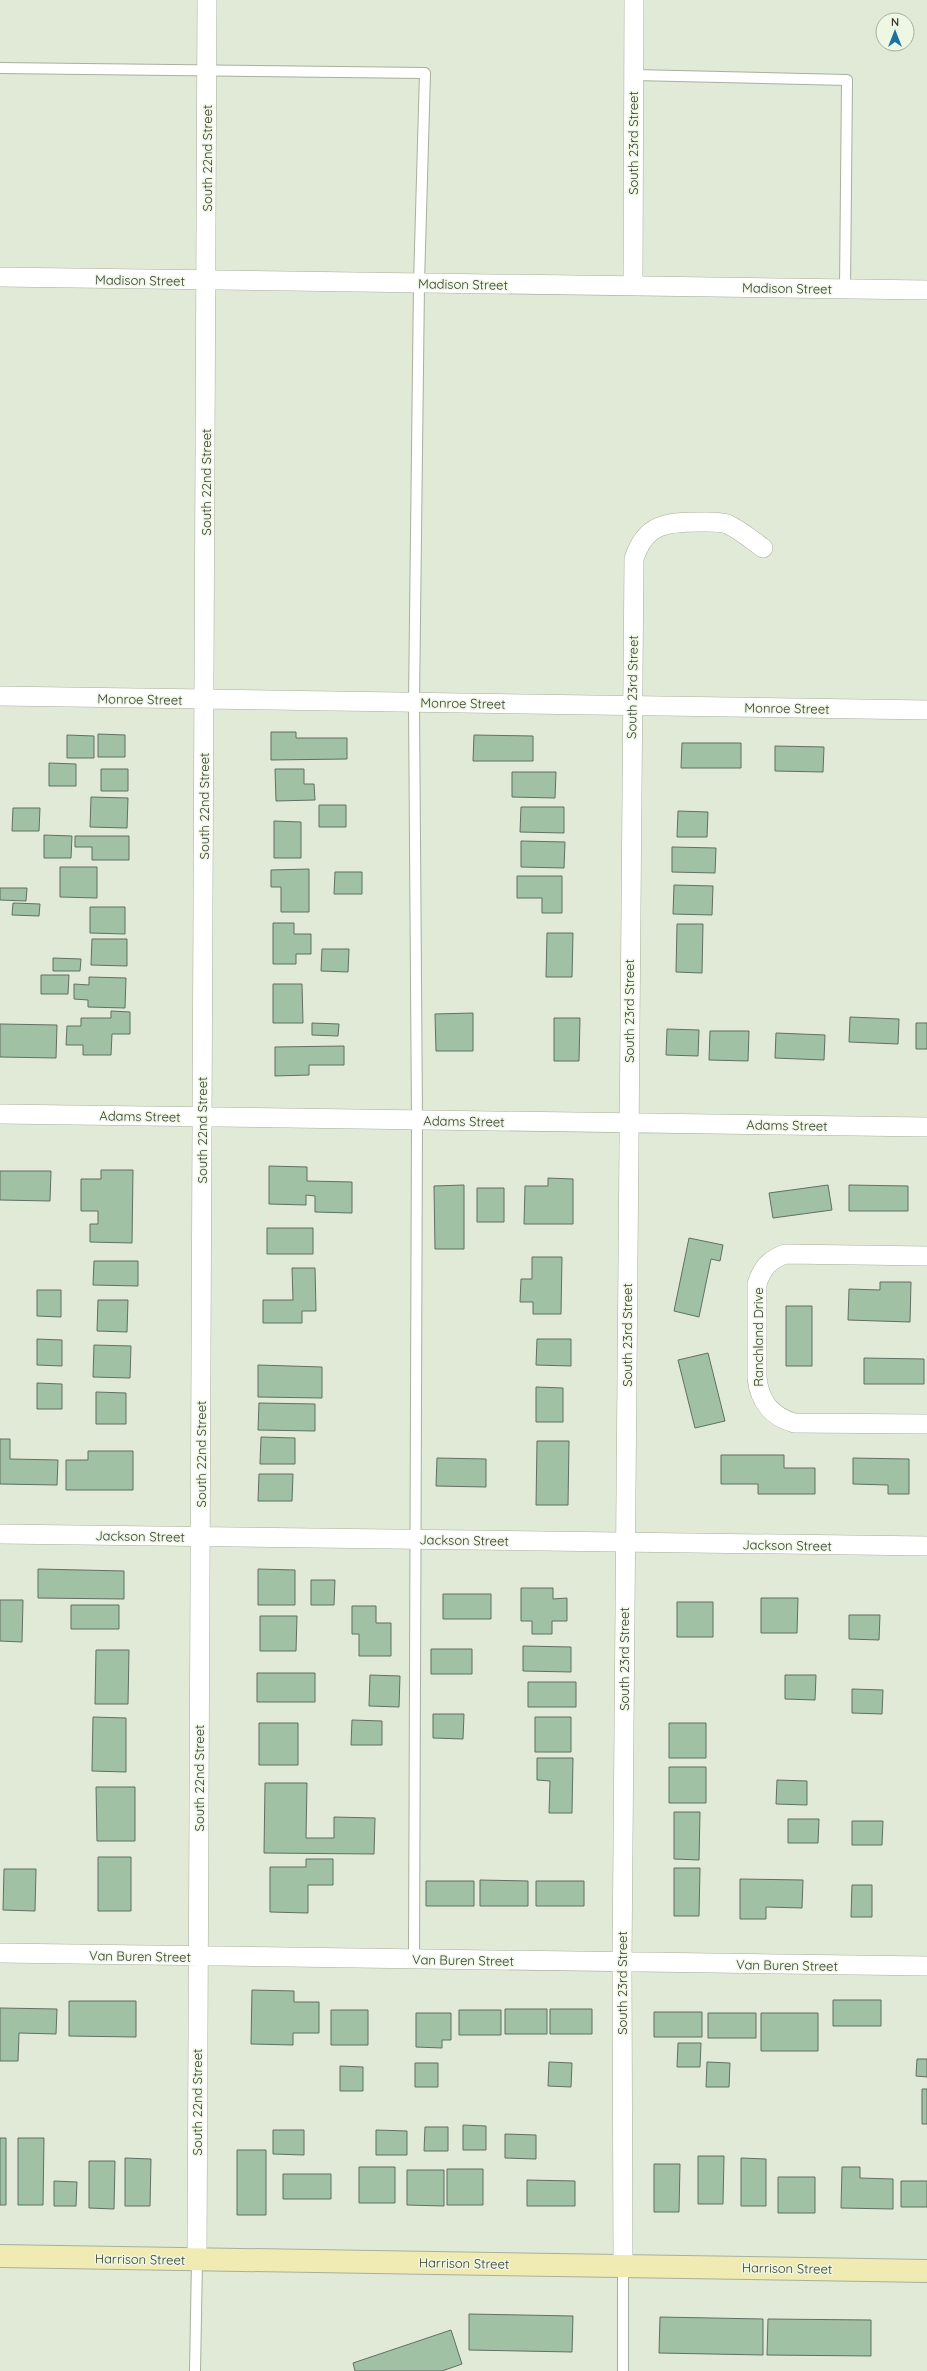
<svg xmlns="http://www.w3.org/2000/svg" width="927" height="2371" font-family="Quicksand,sans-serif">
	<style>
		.building { fill: #a0c1a4; stroke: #617063 }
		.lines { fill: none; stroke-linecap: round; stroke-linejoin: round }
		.lane-casing { stroke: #a8b09d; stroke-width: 12 }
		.street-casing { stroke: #a8b09d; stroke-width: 20 }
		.secondary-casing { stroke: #a8b09d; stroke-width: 24 }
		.lane { stroke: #fff; stroke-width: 10 }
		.street { stroke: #fff; stroke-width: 19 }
		.secondary { stroke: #efebb2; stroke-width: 22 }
		.labels { text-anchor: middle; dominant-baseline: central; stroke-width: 3; stroke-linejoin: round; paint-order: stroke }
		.street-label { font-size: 13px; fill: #393c34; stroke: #eef7e3 }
	</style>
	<rect width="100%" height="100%" fill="#e1ead6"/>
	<path class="building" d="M271,732H296V738H347V759L271,760Z
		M98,734L125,735V757H98Z
		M67,735L94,736V758H67Z
		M474,735L533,736V761H473Z
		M682,743H741V768H681Z
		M775,746L824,747L823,772L775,771Z
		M49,763L76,764V786H49Z
		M101,769H128V791H101Z
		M275,769H304V784H314L315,800L276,801Z
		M512,772H556L555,798L512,797Z
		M91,797L128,798L127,828L90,827Z
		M319,805H346V827H319Z
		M521,807H564V833L520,832Z
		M13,808H40L39,831H12Z
		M678,811L708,812L707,837H677Z
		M274,821L301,822V858H274Z
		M44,835L72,836L71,858H44Z
		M75,836H129V860H92V847H75Z
		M521,841L565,842L564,868L521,867Z
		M672,847L716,848L715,873L672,872Z
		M60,867H97V898L60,897Z
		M309,869V912H281V887H271V870Z
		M335,872H362V894H334Z
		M517,876H562V913H542V898H517Z
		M674,885L713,886L712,915L673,914Z
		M0,888H27L26,901L0,900Z
		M13,903L40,904L39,916L12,915Z
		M90,907H125V934L90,933Z
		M273,923H294V934H311V954H296V964H273Z
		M677,924H703L702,973L676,972Z
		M547,933H573L572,977H546Z
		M92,939H127V966L91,965Z
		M322,949H349L348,972L321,971Z
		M53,958L81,959L80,971H53Z
		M41,975H69L68,994H41Z
		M89,977L126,978L125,1008L88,1007V1000L74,999V984L89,985Z
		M273,984H302L303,1023H273Z
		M111,1011L130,1012V1034H112L111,1055H83V1045H66L67,1026H81V1018H111Z
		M473,1013V1051H436L435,1014Z
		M850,1017L899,1019L898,1044L849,1042Z
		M554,1018H580L579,1061H554Z
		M312,1023L339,1024L338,1036L312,1035Z
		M916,1023H927V1049H916Z
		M0,1024L57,1025L56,1058L0,1057Z
		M667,1029L699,1030L698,1056L666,1055Z
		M710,1031H749L748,1061L709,1060Z
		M776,1033L825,1035L824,1060L775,1058Z
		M344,1046V1065H309V1075L275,1076V1047Z
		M269,1166L307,1167V1181L352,1182V1213L315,1212V1196L306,1195V1205L269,1204Z
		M101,1170H133L132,1243L90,1242V1224H98V1211H81V1179H101Z
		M0,1171H51L50,1201L0,1200Z
		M548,1178L573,1179V1224H524L525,1186H548Z
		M464,1185V1249H435L434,1186Z
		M828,1185L832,1210L773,1218L769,1193Z
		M849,1185L908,1186V1211H849Z
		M477,1188H504V1222H477Z
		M267,1228H313V1254H267Z
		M689,1238L723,1245L720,1261L711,1259L699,1317L674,1311Z
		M532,1257H562L561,1314H533V1302H520L521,1279H532Z
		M94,1261H138V1286L93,1285Z
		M292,1268H315L316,1311H302V1323H263V1300H293Z
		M880,1282H911L910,1322L848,1320L849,1289L880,1290Z
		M37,1290H61V1317L37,1316Z
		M98,1300H128L127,1332L97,1331Z
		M786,1306H812V1366H786Z
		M37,1339L62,1340V1366L37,1365Z
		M537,1339H571V1366L536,1365Z
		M94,1345L131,1346L130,1378L93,1377Z
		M708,1353L725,1421L695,1428L678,1360Z
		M864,1358L924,1359V1384H864Z
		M258,1365L322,1367V1398L258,1397Z
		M37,1383L62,1384V1409H37Z
		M536,1387L563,1388V1422H536Z
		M96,1392L126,1393V1424H96Z
		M259,1403L315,1404V1431L258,1430Z
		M261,1437L295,1438V1464H260Z
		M0,1439H10V1459L58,1460L57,1485L0,1484Z
		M537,1441H569L568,1505H536Z
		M88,1451H133V1490H66V1460H88Z
		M721,1455H784V1468H815V1494H758V1484H721Z
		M437,1458L486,1459V1487L436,1486Z
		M853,1458L909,1459V1494H888V1485L853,1484Z
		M259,1474H293L292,1501H258Z
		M38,1569L124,1571V1599L38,1598Z
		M258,1569L295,1570V1605H258Z
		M311,1580H335L334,1605H311Z
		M521,1588H553V1599L567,1598V1621H552V1634H532V1621H521Z
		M443,1594H491V1619H443Z
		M761,1598H798L797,1633H761Z
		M0,1600H23L22,1642L0,1641Z
		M677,1602H713V1637H677Z
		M71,1605H119V1629H71Z
		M352,1606H376V1623H391V1656H359V1634H352Z
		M849,1615H880L879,1640L849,1639Z
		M260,1616H297L296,1651H260Z
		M523,1646L571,1647V1672L523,1671Z
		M431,1649H472V1674H431Z
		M96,1650H129L128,1704H95Z
		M257,1673H315V1702H257Z
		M370,1675L400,1676L399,1707L369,1706Z
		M785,1675H816L815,1700L785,1699Z
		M528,1682H576V1707H528Z
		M852,1689L883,1690L882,1714L852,1713Z
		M433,1714H464L463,1739L433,1738Z
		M93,1717L126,1718V1772L92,1771Z
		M535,1717H571V1752H535Z
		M352,1720L382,1721V1745H351Z
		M259,1723H298V1765H259Z
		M669,1723H706V1758H669Z
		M537,1758H573L572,1813H549L550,1781L537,1780Z
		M669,1767H706V1803H669Z
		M777,1780L807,1781V1805L776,1804Z
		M265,1783H307L306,1838H334V1817L375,1818L374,1854L264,1853Z
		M96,1787H135V1841H97Z
		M674,1812H700L699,1860L674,1859Z
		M788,1819H819L818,1843H788Z
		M852,1821H883L882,1845H852Z
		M98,1857H131V1911H98Z
		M306,1859H333V1885H308V1913L270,1912V1867H306Z
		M674,1868H700L699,1916H674Z
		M4,1869H36L35,1911L3,1910Z
		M740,1879L803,1880L802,1908L766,1907V1919H740Z
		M480,1880L528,1881V1906H480Z
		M426,1881H474V1906H426Z
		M536,1881H584V1906H536Z
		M852,1885H872V1917H851Z
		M252,1990L294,1991V2002H319V2033H293V2045L251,2044Z
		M833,2000H881V2026H833Z
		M69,2001H136V2037L69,2036Z
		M0,2008L57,2009L56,2034L19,2033L18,2061H0Z
		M505,2009H547V2034H505Z
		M550,2009H592V2034H550Z
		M331,2010H368V2045H331Z
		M459,2010H501V2035H459Z
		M654,2012H702V2037H654Z
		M416,2013H451V2040H442V2048L416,2047Z
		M708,2013H756V2038H708Z
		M761,2013H818V2051H761Z
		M678,2043H701L700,2067H677Z
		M917,2059H927V2077L916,2076Z
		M549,2062L572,2063L571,2087L548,2086Z
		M707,2062L730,2063L729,2087H706Z
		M415,2063H438V2087H415Z
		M340,2066L363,2067V2091H340Z
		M922,2089H927V2124H922Z
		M463,2125L486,2126V2150H463Z
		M425,2127H448V2151H424Z
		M273,2130H304V2155L273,2154Z
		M376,2130L407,2131V2155H376Z
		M505,2134L536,2135V2159L505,2158Z
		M0,2138H6V2205H0Z
		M18,2138H44L43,2205H18Z
		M237,2150H266V2215H237Z
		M698,2156H724L723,2204H698Z
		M125,2158L151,2159L150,2206H125Z
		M741,2158L766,2159V2206H741Z
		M89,2161H115L114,2209L89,2208Z
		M654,2164H680L679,2212H654Z
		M359,2167H395V2203H359Z
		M842,2167H860V2178L893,2179V2209L841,2208Z
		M447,2169H483V2205H447Z
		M407,2170H444V2206L407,2205Z
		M283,2174H331V2199H283Z
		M778,2177H815V2213H778Z
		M527,2180L575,2181V2206H527Z
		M54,2181L77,2182L76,2206H54Z
		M901,2181H927V2207H901Z
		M469,2314L573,2316L572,2352L469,2350Z
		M660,2317L763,2319V2355L659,2353Z
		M768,2319L871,2320V2356L767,2355Z
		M451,2330L462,2364L442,2371H355L353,2363Z"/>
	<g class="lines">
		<defs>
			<path id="lane" d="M0,68L425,73L419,283L414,703L417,1120L414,1960
				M634,75L847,80L845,289
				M623,2265V2371
				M195,2371L197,2260"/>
			<path id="street" d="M0,277L927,290
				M633,286L634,0
				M0,696L927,710
				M0,1114L927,1127
				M927,1256L785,1254C769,1260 762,1268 757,1284V1378C760,1402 771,1416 794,1423L927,1424
				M0,1534L927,1546
				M0,1953L927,1966
				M197,2260L207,0
				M623,2265L622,1962L634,559C645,524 666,522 699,522C707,522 719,521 727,524C739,529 752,540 763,548"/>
			<path id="secondary" d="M0,2256L927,2271"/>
		</defs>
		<use href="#lane" class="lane-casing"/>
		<use href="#street" class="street-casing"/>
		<use href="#secondary" class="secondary-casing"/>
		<use href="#lane" class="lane"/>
		<use href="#street" class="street"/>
		<use href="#secondary" class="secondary"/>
	</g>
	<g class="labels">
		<g class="street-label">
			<text transform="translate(633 143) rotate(-90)">South 23rd Street</text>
			<text transform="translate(207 158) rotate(-90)">South 22nd Street</text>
			<text transform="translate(140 280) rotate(1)">Madison Street</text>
			<text transform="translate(463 284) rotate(1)">Madison Street</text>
			<text transform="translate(787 288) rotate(1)">Madison Street</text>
			<text transform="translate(206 482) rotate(-90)">South 22nd Street</text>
			<text transform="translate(632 687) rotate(-89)">South 23rd Street</text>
			<text transform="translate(140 699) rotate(1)">Monroe Street</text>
			<text transform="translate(463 703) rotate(1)">Monroe Street</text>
			<text transform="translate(787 708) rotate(1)">Monroe Street</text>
			<text transform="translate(204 806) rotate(-90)">South 22nd Street</text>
			<text transform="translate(629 1011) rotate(-90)">South 23rd Street</text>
			<text transform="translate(140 1116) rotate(1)">Adams Street</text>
			<text transform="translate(464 1121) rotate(1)">Adams Street</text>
			<text transform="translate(787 1125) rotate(1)">Adams Street</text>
			<text transform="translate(202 1130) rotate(-90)">South 22nd Street</text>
			<text transform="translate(627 1335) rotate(-90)">South 23rd Street</text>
			<text transform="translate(758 1337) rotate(-90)">Ranchland Drive</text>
			<text transform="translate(201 1454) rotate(-90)">South 22nd Street</text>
			<text transform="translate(140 1536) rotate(1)">Jackson Street</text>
			<text transform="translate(464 1540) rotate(1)">Jackson Street</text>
			<text transform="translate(787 1545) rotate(1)">Jackson Street</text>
			<text transform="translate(624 1659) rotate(-90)">South 23rd Street</text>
			<text transform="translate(199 1778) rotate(-90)">South 22nd Street</text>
			<text transform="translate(140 1956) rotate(1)">Van Buren Street</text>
			<text transform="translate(463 1960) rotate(1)">Van Buren Street</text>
			<text transform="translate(787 1965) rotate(1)">Van Buren Street</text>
			<text transform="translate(622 1983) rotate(-90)">South 23rd Street</text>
			<text transform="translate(197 2102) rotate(-90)">South 22nd Street</text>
			<text transform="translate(140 2259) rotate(1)">Harrison Street</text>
			<text transform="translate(464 2263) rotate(1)">Harrison Street</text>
			<text transform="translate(787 2268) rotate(1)">Harrison Street</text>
		</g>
	</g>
	<g transform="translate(895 32)"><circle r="19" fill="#eef7e3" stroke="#a6ac9d"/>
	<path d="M0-3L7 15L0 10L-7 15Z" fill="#1c71a2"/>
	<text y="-6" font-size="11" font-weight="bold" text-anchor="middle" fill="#393c34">N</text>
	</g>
</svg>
